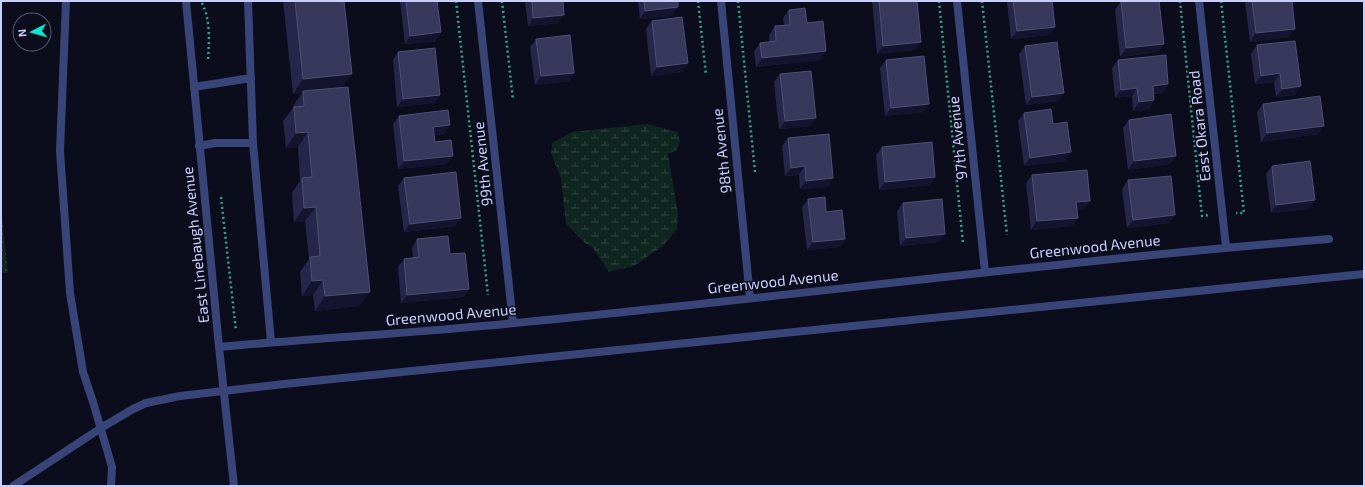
<svg xmlns="http://www.w3.org/2000/svg" width="1365" height="487" font-family="'Exo 2',sans-serif">
	<style>
		.grass { fill: url(#grass-dots) }
		.wetland { fill: url(#wetland-marsh) }
		.lines { fill: none; stroke-linecap: round; stroke-linejoin: round }
		.path { stroke: #32a788; stroke-width: 2.5; stroke-dasharray: 2 3; stroke-linecap: butt }
		.lane { stroke: #394478; stroke-width: 8 }
		.street { stroke: #394478; stroke-width: 8 }
		.wall { fill: #252649 }
		.shaded-wall { fill: #14142f }
		.building { fill: #37385c; stroke: #4e4f75 }
		.labels { text-anchor: middle; dominant-baseline: central; stroke-width: 3; stroke-linejoin: round; paint-order: stroke }
		.street-label { font-size: 15px; fill: #c9cefc; stroke: #0c0d1c }
	</style>
	<defs>
		<pattern id="grass-dots" width="8" height="8" patternUnits="userSpaceOnUse"><rect width="8" height="8" fill="#0f2520"/><path d="M2 2h.1M6 6h.1" fill="none" stroke="#314341" stroke-width="1.8" stroke-linecap="round"/></pattern>
		<pattern id="wetland-marsh" width="20" height="14" patternUnits="userSpaceOnUse"><rect width="20" height="14" fill="#0f2520"/><path d="M1 5h8M5 5V1M11 12h8M15 12V8" fill="none" stroke="#314341"/></pattern>
	</defs>
	<rect width="100%" height="100%" fill="#0c0d1c"/>
	<path class="grass" d="M1,207L8,273H1Z"/>
	<path class="wetland" d="M647,124L678,132L680,141L677,150L668,154L678,214L677,229L663,246L634,266L609,272L593,248L585,243L566,224L561,179L551,153L552,143L572,132Z"/>
	<g class="lines">
		<path class="path" d="M456,1L488,295
			M502,1L513,100
			M698,1L706,75
			M738,1L755,172
			M939,1L963,243
			M982,1L1007,235
			M1180,1L1202,216L1209,215
			M1221,1L1244,213H1236
			M202,3C211,21 209,41 208,61
			M221,197L236,331"/>
		<path class="lane" d="M66,1L60,151L70,293L83,372L93,402L112,467L111,486
			M248,1L253,143L271,342
			M194,87L251,78
			M199,146L215,143H253
			M13,486L101,428L133,409L146,403L180,396L284,384L1364,274"/>
		<path class="street" d="M186,1L219,347L234,486
			M478,1L513,323
			M721,1L750,298
			M957,1L985,272
			M1199,1L1226,247
			M219,347C317,338 417,333 515,323C787,297 1057,261 1329,239"/>
	</g>
	<path class="wall" d="M283,1H344L342,87L370,292L359,306L315,311L313,295L302,296L300,272L309,259L305,221L294,222L292,193L300,181L298,147L286,148L283,121L293,108V106L302,93L293,94Z
		M400,1H437L441,32L435,41L405,44Z
		M525,1H563L558,23L528,26Z
		M638,1H678L672,16L640,19Z
		M872,1H917L921,42L915,50L877,54Z
		M1007,1H1052L1055,27L1049,35L1011,39Z
		M1121,1L1164,44L1158,52L1120,57L1115,10Z
		M1245,1H1292L1289,37L1250,42Z
		M789,10L807,23L820,60L756,67L754,52L760,43L769,42V35L775,26L784,25L783,18Z
		M652,21L688,63L682,72L651,76L646,29Z
		M536,39L574,73L569,81L535,85L530,47Z
		M1295,41V95L1276,97L1274,82L1255,84L1251,54L1257,45Z
		M1025,46L1058,101L1026,105L1019,54Z
		M398,52L440,95L434,103L397,107L393,60Z
		M886,60L923,112L885,116L880,68Z
		M1118,60L1163,93L1154,94V100L1149,109L1133,111L1132,96L1115,98L1112,68Z
		M780,74L810,126L779,129L774,82Z
		M1263,104L1318,134L1261,142L1257,112Z
		M1024,113L1053,124L1065,161L1024,166L1018,121Z
		M399,116L450,125L444,134L434,135L435,142L447,164L398,169L393,124Z
		M1129,120L1176,156L1170,164L1128,170L1123,128Z
		M788,138L828,187L800,189L799,175L785,176L782,146Z
		M882,147L935,177L929,185L879,190L876,155Z
		M1272,166L1309,209L1271,213L1266,174Z
		M1032,175L1090,201L1084,209L1077,210L1072,226L1031,230L1026,183Z
		M404,178L461,218L455,226L404,232L398,186Z
		M1128,180L1175,215L1169,223L1127,228L1122,189Z
		M808,199L826,212L845,239L840,247L807,250L802,207Z
		M903,203L945,234L939,242L900,246L897,211Z
		M417,239L450,254L469,289L463,297L401,303L398,267L404,259L413,258L412,248Z"/>
	<path class="shaded-wall" d="M678,7L672,16L640,19L645,11Z
		M564,15L558,23L528,26L533,18Z
		M1055,27L1049,35L1011,39L1017,31Z
		M1295,29L1289,37L1250,42L1256,33Z
		M441,32L435,41L405,44L410,36Z
		M921,42L915,50L877,54L883,46Z
		M1164,44L1158,52L1120,57L1126,48Z
		M826,51L820,60L756,67L762,58Z
		M688,63L682,72L651,76L657,67Z
		M574,73L569,81L535,85L541,76Z
		M1280,73L1274,82L1255,84L1261,76Z
		M352,74L341,88L303,91L302,93L293,94L303,79Z
		M1168,84L1163,93L1147,94L1153,86Z
		M1301,86L1295,95L1276,97L1282,89Z
		M1137,88L1132,96L1115,98L1121,90Z
		M1064,93L1058,101L1026,105L1032,97Z
		M440,95L434,103L397,107L403,99Z
		M1154,100L1149,109L1133,111L1139,102Z
		M929,104L923,112L885,116L891,108Z
		M816,118L810,126L779,129L785,121Z
		M450,125L444,134L427,136L433,127Z
		M1324,126L1318,134L1261,142L1267,133Z
		M308,132L298,147L286,148L296,133Z
		M1071,152L1065,161L1024,166L1030,158Z
		M453,156L447,164L398,169L404,161Z
		M1176,156L1170,164L1128,170L1134,161Z
		M805,166L799,175L785,176L791,168Z
		M935,177L929,185L879,190L885,182Z
		M833,178L828,187L800,189L806,181Z
		M1315,200L1309,209L1271,213L1276,205Z
		M1090,201L1084,209L1071,211L1076,202Z
		M316,207L305,221L294,222L304,208Z
		M1175,215L1169,223L1127,228L1133,220Z
		M461,218L455,226L404,232L410,224Z
		M1078,218L1072,226L1031,230L1037,221Z
		M945,234L939,242L900,246L906,238Z
		M845,239L840,247L807,250L813,242Z
		M323,280L313,295L302,296L312,281Z
		M469,289L463,297L401,303L407,295Z
		M370,292L359,306L315,311L325,296Z"/>
	<path class="building" d="M295,1H344L352,74L303,79Z
		M406,1H437L441,32L410,36Z
		M532,1H563L564,15L533,18Z
		M644,1H678V7L645,11Z
		M879,1H917L921,42L883,46Z
		M1013,1H1052L1055,27L1017,31Z
		M1121,1H1159L1164,44L1126,48Z
		M1252,1H1292L1295,29L1256,33Z
		M805,8L807,23L823,21L826,51L762,58L760,43L776,41L775,26L790,25L789,10Z
		M682,17L688,63L657,67L652,21Z
		M570,35L574,73L541,76L536,39Z
		M1295,41L1301,86L1282,89L1280,73L1261,76L1257,45Z
		M1057,42L1064,93L1032,97L1025,46Z
		M435,48L440,95L403,99L398,52Z
		M1166,55L1168,84L1153,86L1154,100L1139,102L1137,88L1121,90L1118,60Z
		M924,56L929,104L891,108L886,60Z
		M811,71L816,118L785,121L780,74Z
		M348,87L370,292L325,296L323,280L312,281L310,257L320,256L316,207L304,208L302,178L312,177L308,132L296,133L294,107L304,106L303,91Z
		M1320,96L1324,126L1267,133L1263,104Z
		M1051,109L1053,124L1067,122L1071,152L1030,158L1024,113Z
		M448,110L450,125L433,127L435,142L451,140L453,156L404,161L399,116Z
		M1171,114L1176,156L1134,161L1129,120Z
		M829,134L833,178L806,181L805,166L791,168L788,138Z
		M932,142L935,177L885,182L882,147Z
		M1310,161L1315,200L1276,205L1272,166Z
		M1087,170L1090,201L1076,202L1078,218L1037,221L1032,175Z
		M456,172L461,218L410,224L404,178Z
		M1171,176L1175,215L1133,220L1128,180Z
		M825,197L826,212L842,210L845,239L813,242L808,199Z
		M942,199L945,234L906,238L903,203Z
		M448,236L450,254L465,253L469,289L407,295L404,259L419,257L417,239Z"/>
	<g class="labels">
		<g class="street-label">
			<text transform="translate(1199 126) rotate(-96)">East Okara Road</text>
			<text transform="translate(957 138) rotate(-96)">97th Avenue</text>
			<text transform="translate(721 151) rotate(-96)">98th Avenue</text>
			<text transform="translate(482 164) rotate(-96)">99th Avenue</text>
			<text transform="translate(195 245) rotate(-96)">East Linebaugh Avenue</text>
			<text transform="translate(1095 246) rotate(-6)">Greenwood Avenue</text>
			<text transform="translate(773 281) rotate(-6)">Greenwood Avenue</text>
			<text transform="translate(451 314) rotate(-5)">Greenwood Avenue</text>
		</g>
	</g>
	<rect width="1365" height="487" fill="none" stroke="#c9cefc" stroke-width="4"/>
	<g transform="translate(32 32) rotate(264)"><circle r="19" fill="#0c0d1c" stroke="#585a76"/>
	<path d="M0-3L7 15L0 10L-7 15Z" fill="#0be6ce"/>
	<text y="-6" font-size="11" font-weight="bold" text-anchor="middle" fill="#c9cefc">N</text>
	</g>
</svg>
